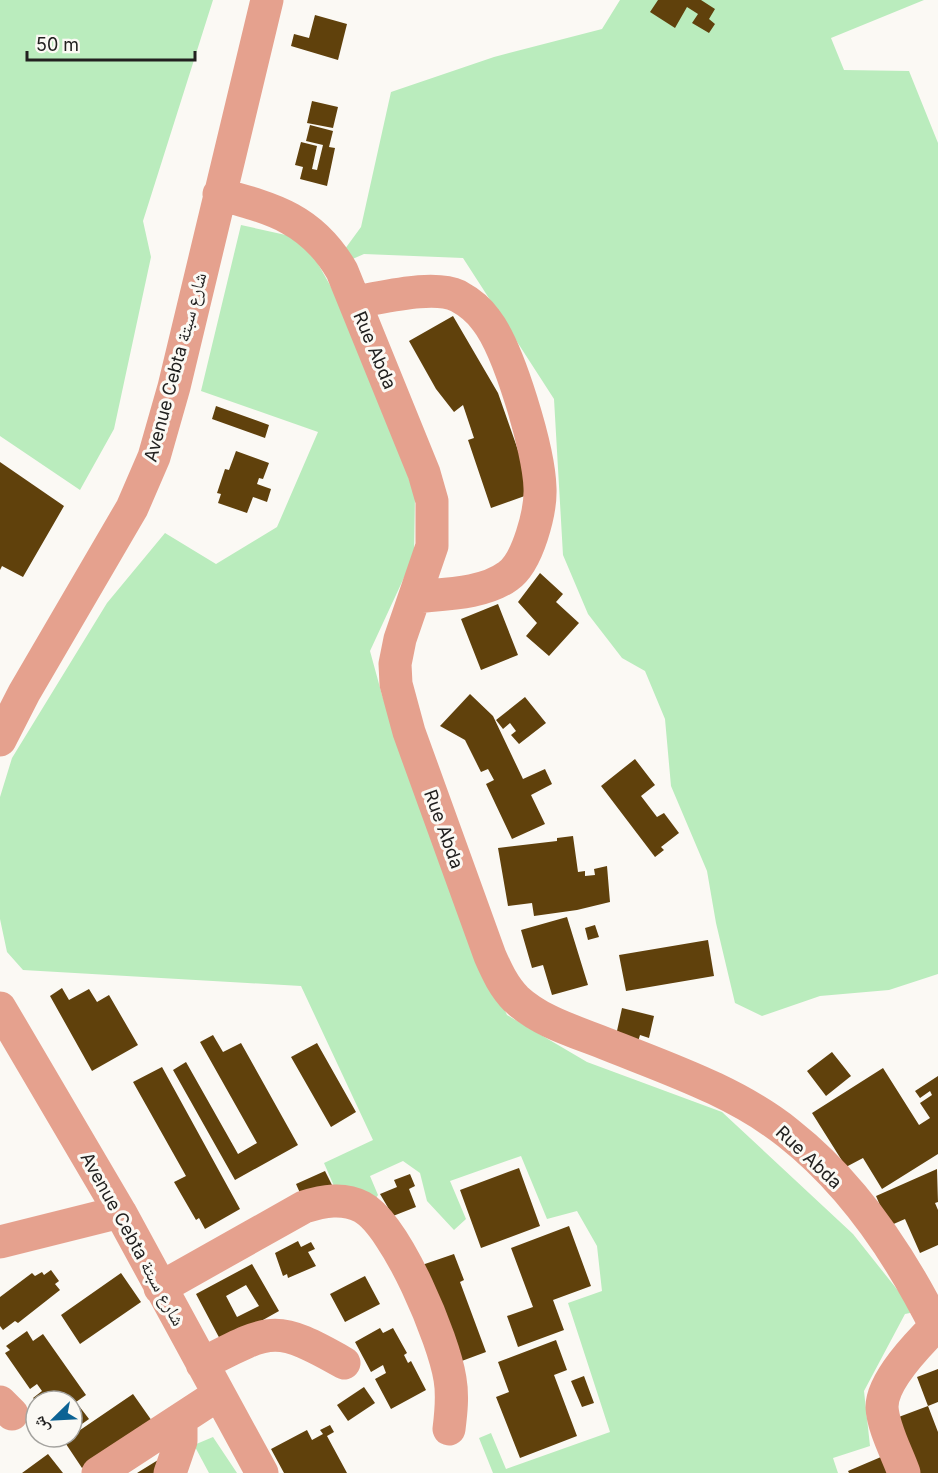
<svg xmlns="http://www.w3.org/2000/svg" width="938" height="1473" font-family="Inter,'Noto Naskh Arabic',sans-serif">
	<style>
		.green { fill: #baecbd }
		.building { fill: #60410c; fill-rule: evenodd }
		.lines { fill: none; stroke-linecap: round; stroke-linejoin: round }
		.minor { stroke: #e5a18e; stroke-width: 33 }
		.labels { text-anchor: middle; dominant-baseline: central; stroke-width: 6; stroke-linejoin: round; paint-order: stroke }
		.street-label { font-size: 18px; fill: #222120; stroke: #fbf9f4 }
	</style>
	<rect width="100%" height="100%" fill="#fbf9f4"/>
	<path class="green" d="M0,0H213L143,221L151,257L114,429L80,490L0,436Z
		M620,0H924L831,38L844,70L909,71L938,143V974L889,990L820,996L762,1016L735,1003L716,923L707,871L671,786L665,719L645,671L622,658L588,614L563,555L554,399L463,258L364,254L348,261L342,253L361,227L391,92L494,57L602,29Z
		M241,225L304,239L366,349L415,497L414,556L370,651L382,695L458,906L507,1015L587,1062L722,1112L853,1234L915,1312L905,1314L864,1391L870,1446L833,1458L838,1473H493L479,1438L491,1433L506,1469L610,1432L568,1303L602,1291L597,1246L577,1211L547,1219L521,1156L450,1181L466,1219L454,1230L427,1201L420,1173L403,1161L370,1176L378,1195L374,1201L337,1193L324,1163L373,1140L301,986L23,970L7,952L0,919V797L12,758L107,603L165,533L216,564L277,527L318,432L201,391Z
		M213,1437L237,1473H209L194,1445Z"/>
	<path class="building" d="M658,0H701L715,9L709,19L715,24L709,33L692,23L698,14L687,7L675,28L650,12Z
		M315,15L347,24L338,60L291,46L294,34L309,38Z
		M312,101L338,107L333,128L307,123Z
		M310,125L333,131L329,147L335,148L327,186L300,179L303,167L295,165L301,142L317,146L312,169L317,170L323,145L306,141Z
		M453,316L498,393L533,493L491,508L468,440L474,438L463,405L454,412L436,389L409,341Z
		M216,406L269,425L265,438L212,419Z
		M236,451L269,463L263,479L259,478L257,484L271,489L267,502L253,497L247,513L218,503L221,494L217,493L225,469L229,470Z
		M0,462L64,506L23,577L2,566L0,570Z
		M540,573L563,594L556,602L579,623L549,656L526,636L537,623L518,602Z
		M498,604L518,655L481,670L461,619Z
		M470,694L493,716L523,779L545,769L552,784L531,795L545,824L512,839L486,784L494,780L488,769L481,772L465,740L440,726Z
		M525,697L546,723L519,744L511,735L516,731L510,723L503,729L496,720Z
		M635,759L655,785L641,796L657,817L664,813L679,833L661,847L664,850L655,857L601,786Z
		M573,836L578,872L585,871V876L595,875L594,869L607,866L610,902L577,910L534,916L532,903L508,906L498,848L557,841V838Z
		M567,917L588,985L552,995L543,965L532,968L521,930Z
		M595,925L599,937L588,940L585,928Z
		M708,940L714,976L626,991L619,955Z
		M62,988L69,1000L89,989L97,1002L109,995L138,1045L92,1071L50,996Z
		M622,1008L654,1016L649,1038L640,1035L637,1045L615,1040Z
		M213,1035L223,1052L241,1043L298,1145L235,1180L173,1070L186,1062L238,1154L257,1143L200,1042Z
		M317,1043L356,1112L331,1127L291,1057Z
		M832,1052L851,1076L826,1096L807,1071Z
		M162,1067L240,1209L205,1229L199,1218L196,1220L174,1182L186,1176L133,1082Z
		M883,1068L919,1125L930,1118L920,1103L932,1095L930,1091L920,1098L915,1091L938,1076V1154L882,1189L863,1158L846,1167L812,1113Z
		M519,1168L540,1226L481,1248L460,1190Z
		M937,1169L938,1202L935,1203L938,1210V1245L920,1253L905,1219L889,1226L876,1196Z
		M325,1171L334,1189L304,1202L296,1184Z
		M410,1174L415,1186L409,1189L416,1207L393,1216L380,1194L397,1187L394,1180Z
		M569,1226L591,1286L553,1300L564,1330L518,1347L507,1316L533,1307L511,1248Z
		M298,1241L301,1247L311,1242L315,1249L308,1252L316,1266L288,1278L287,1274L283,1276L275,1253Z
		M454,1254L464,1280L460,1282L486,1352L459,1362L419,1266Z
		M252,1264L279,1311L222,1343L196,1294ZM246,1285L259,1306L237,1317L226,1296Z
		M51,1270L59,1281L55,1284L60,1290L18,1323L15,1321L3,1330L0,1326V1297L32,1273L35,1276L42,1272L44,1275Z
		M121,1273L141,1302L80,1344L61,1315Z
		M365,1276L380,1304L345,1322L330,1294Z
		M380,1328L383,1333L393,1328L407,1353L404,1355L408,1363L411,1361L426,1390L391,1409L375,1379L386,1373L383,1365L371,1372L355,1342Z
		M27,1331L33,1341L43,1334L86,1395L76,1402L89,1419L72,1431V1401H36L33,1398L42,1391L37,1384L30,1389L5,1353L10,1350L6,1346Z
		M556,1340L567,1370L554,1375L577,1436L520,1458L496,1397L509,1392L498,1362Z
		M938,1369V1402L928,1406L917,1377Z
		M584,1376L594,1403L582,1407L571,1381Z
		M364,1387L375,1403L348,1421L337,1405Z
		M133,1394L152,1421L82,1468L64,1441Z
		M928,1406L938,1432V1473H917L896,1418Z
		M330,1425L334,1432L327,1436L347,1473H284L271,1449L307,1430L312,1440L323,1434L320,1430Z
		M48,1454L63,1473H22Z
		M888,1454L896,1473H849L848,1471Z
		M158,1460L166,1473H137Z"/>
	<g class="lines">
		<path class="minor" d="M219,194C274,209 312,219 342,271L424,473L432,501V546L400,639L395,664L396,684L409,732L490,956C497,972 504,987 516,999C542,1023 577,1032 609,1045C669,1069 737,1092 788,1133C853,1184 902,1258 938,1331
			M355,302C382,298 433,284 458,296C469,302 479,310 486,320C509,349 539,450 540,488C541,511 528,562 508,576C484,594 444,594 415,597
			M0,740L24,693L132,508L154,457L174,387L267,0
			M0,1008L120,1212L262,1473
			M0,1242L120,1212
			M160,1288L304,1207C323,1201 343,1197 362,1207C397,1226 444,1340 450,1379C453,1396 451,1413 449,1429
			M202,1364C272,1328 275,1324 344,1363
			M0,1402L12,1414
			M98,1473L219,1394
			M170,1473L181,1441V1419
			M904,1473C897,1453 883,1428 882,1407C882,1381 919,1343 936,1326"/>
	</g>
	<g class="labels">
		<g class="street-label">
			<text transform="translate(375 350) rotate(67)">Rue Abda</text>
			<text transform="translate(175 367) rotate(-75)">Avenue Cebta شارع سبتة</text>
			<text transform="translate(444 829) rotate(70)">Rue Abda</text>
			<text transform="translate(809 1157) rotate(43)">Rue Abda</text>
			<text transform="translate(133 1239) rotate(61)">Avenue Cebta شارع سبتة</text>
		</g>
	</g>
	<g transform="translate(54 1419) rotate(246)"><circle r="28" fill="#fbf9f4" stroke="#a4a39f" stroke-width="1.5"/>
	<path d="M0-4.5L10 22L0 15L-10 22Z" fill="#0c6394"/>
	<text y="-9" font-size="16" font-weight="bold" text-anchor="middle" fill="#222120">ش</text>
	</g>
	<path d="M27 51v9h168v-9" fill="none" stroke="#222120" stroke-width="3"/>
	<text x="36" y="51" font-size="18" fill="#222120" stroke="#fbf9f4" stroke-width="4.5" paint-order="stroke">50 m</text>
</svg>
